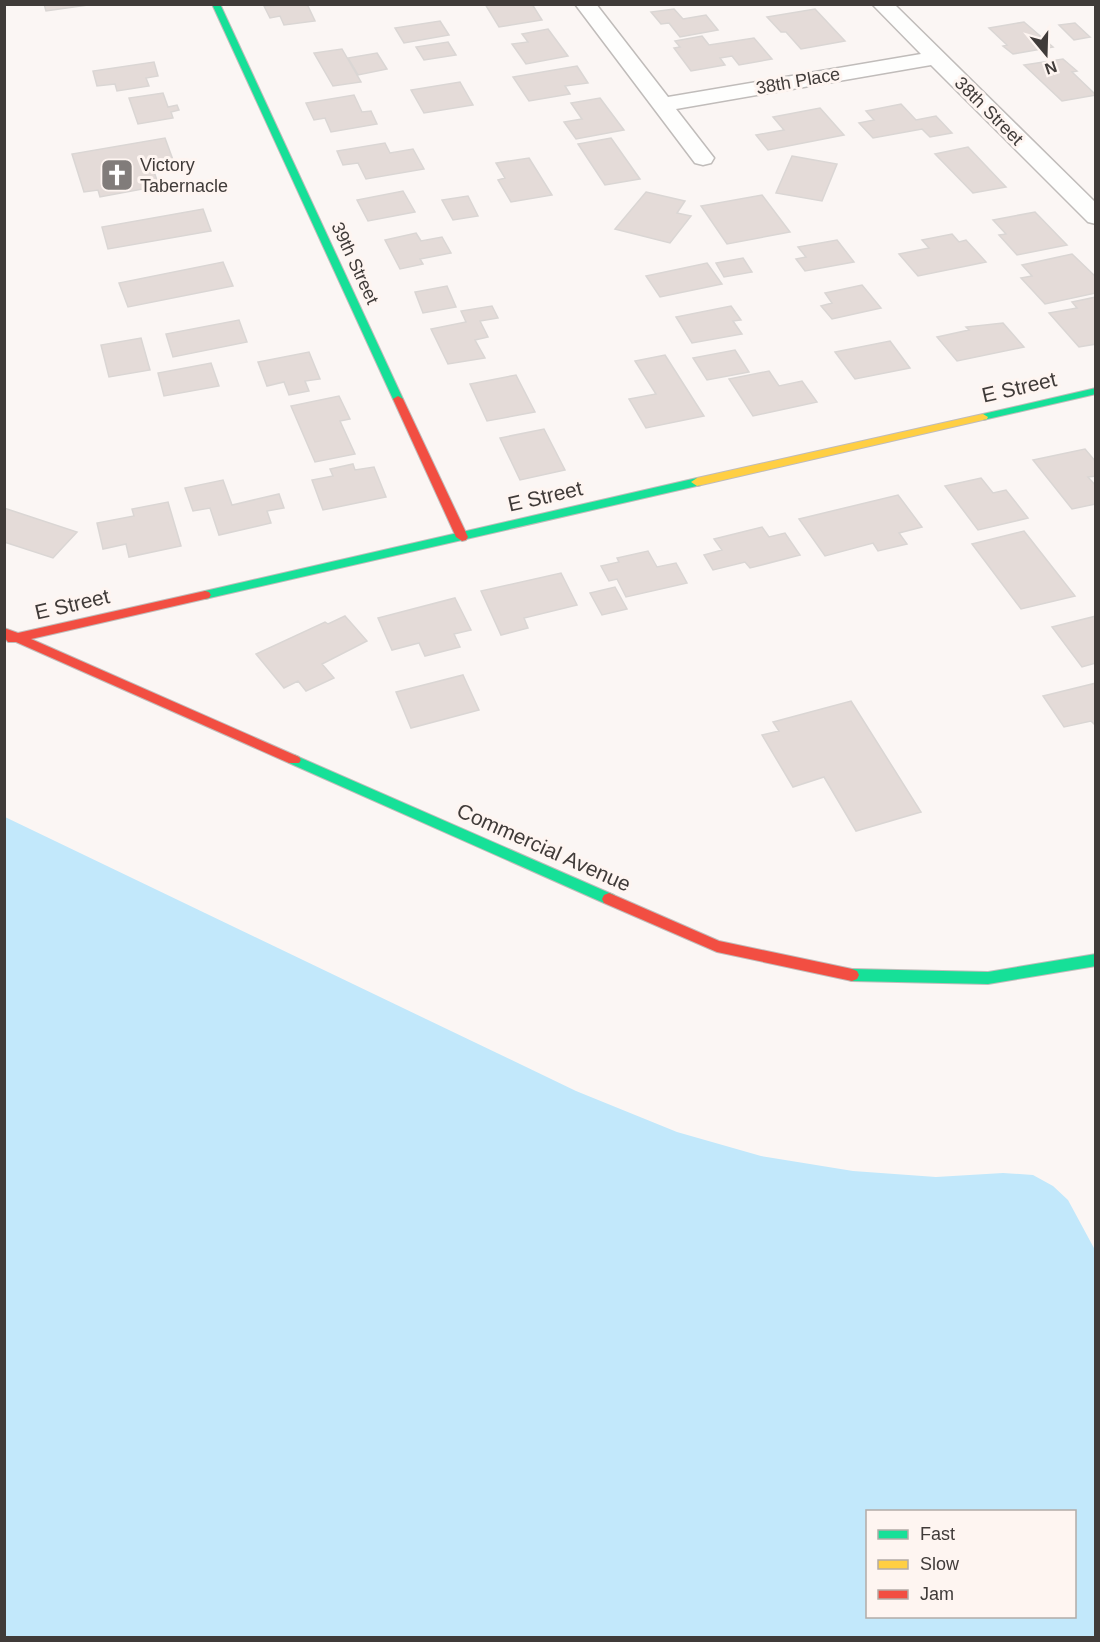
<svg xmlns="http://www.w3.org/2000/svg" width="1100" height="1642" font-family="Helvetica,sans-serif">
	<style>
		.water { fill: #c2e8fb; fill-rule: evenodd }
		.building { fill: #e4dbd8; stroke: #dad6d4; stroke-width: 1.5 }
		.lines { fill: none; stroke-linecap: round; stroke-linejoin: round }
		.street-casing { stroke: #c0bcba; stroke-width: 3 }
		.fast-casing { stroke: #c0bcba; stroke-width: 2 }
		.slow-casing { stroke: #c0bcba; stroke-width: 2 }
		.jam-casing { stroke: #c0bcba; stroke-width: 2 }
		.street { fill: #fefefd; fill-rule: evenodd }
		.fast { fill: #16e098; fill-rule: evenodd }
		.slow { fill: #ffcf43; fill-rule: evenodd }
		.jam { fill: #f24e42; fill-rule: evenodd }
		.labels { text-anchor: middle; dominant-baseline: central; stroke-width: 6; stroke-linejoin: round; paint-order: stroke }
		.far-street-label { font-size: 18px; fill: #403b39; stroke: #fef5f1 }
		.far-poi-label { font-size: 18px; fill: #403b39; stroke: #fef5f1; text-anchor: start }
		.street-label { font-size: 21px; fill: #403b39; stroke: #fef5f1 }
	</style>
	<rect width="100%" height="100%" fill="#fbf6f4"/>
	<path class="water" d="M5,817L576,1091L677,1132L761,1156L853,1171L936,1177L1003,1173L1033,1175L1053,1186L1068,1200L1095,1250V1637H5ZM868,1512H1074V1616H868Z"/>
	<path class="building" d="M44,4H95L46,11Z
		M307,4L315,21L284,25L280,16L270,18L264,6Z
		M485,4H532L542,20L499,27Z
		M674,9L683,19L706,15L718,30L680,37L669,23L661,24L651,12Z
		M815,9L845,41L801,49L786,32H781L767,17Z
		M440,21L449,35L404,43L395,28Z
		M1024,22L1053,47L1013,54L1003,46L1007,45L989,28Z
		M1075,23L1090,37L1074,40L1059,25Z
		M548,29L568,56L526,64L512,44L528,42L522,34Z
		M702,36L709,45L754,38L772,59L739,65L732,56L720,58L725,65L691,71L674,48L680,47L675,41Z
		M448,42L456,55L424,60L416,47Z
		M342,49L361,82L333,86L314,53Z
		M377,53L387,69L358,75L348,58Z
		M1063,59L1077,71L1072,72L1096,95L1062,101L1024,65Z
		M154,62L158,76L146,78L149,86L117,91L115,84L97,86L93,71Z
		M577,66L588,83L565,86L570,94L529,101L513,77Z
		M460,82L473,105L424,113L411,90Z
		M163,93L168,107L177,105L179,110L171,112L173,118L138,124L129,98Z
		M354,95L362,112L371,111L377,124L331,132L325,118L314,120L306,103Z
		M600,98L624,130L576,139L564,122L582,119L571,103Z
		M901,104L916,120L936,116L952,133L930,137L922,129L873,138L859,123L874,120L866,111Z
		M820,108L844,135L768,150L756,135L784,130L773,117Z
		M165,138L173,160L151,163L159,186L100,197L98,190L84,192L72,154Z
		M611,138L640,179L605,185L578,144Z
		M385,143L390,153L413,149L424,169L366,179L358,163L343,165L337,151Z
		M968,147L1006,187L973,193L935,154Z
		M792,156L837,164L822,201L776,193Z
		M529,158L552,195L511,202L498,180L505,178L496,163Z
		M403,191L415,212L368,221L357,200Z
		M646,192L685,201L677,213L691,216L670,243L615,229Z
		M762,195L790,232L727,244L701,206Z
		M468,196L478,216L453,220L442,200Z
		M203,209L211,231L108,249L102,227Z
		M1035,212L1067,245L1017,255L999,235L1006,234L993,220Z
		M416,233L421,241L442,237L451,253L420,259L423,264L400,269L385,240Z
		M952,234L959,242L966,240L986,262L918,276L899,254L929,248L922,240Z
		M837,240L854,262L805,271L796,259L806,257L798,247Z
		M1072,254L1096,277V293L1045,304L1021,278L1032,276L1022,265Z
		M743,258L752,272L724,277L716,263Z
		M223,262L233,286L128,307L119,283Z
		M707,263L722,284L660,297L646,276Z
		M862,285L881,308L832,319L821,306L832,303L825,293Z
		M447,286L456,307L423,313L415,292Z
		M1096,297V344L1079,347L1049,313L1077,308L1072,302Z
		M492,306L498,318L480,321L488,337L475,340L485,358L448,364L431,329L466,322L461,311Z
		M731,306L741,320L733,321L742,334L692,343L676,317Z
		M239,320L247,342L173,357L166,334Z
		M1003,323L1024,347L957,361L937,337L969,330L966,327Z
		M141,338L150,370L109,377L101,345Z
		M890,341L910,368L855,379L835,352Z
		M735,350L749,372L707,380L693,358Z
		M309,352L320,379L305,381L309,391L289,395L284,382L267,386L258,362Z
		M665,355L704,416L646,428L629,399L656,394L635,361Z
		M211,363L219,386L164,396L158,373Z
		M769,371L779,386L802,381L817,402L753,416L729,379Z
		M516,375L535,412L487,421L470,384Z
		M339,396L350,419L340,421L355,454L315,462L291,406Z
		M544,429L565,470L520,480L500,438Z
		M1085,449L1096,462V476L1088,477L1096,486V504L1072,509L1033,460Z
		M353,464L355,470L374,467L386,497L323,510L312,480L333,476L330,469Z
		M981,478L993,493L1006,490L1028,518L978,530L945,486Z
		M223,480L232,505L279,494L284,508L267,511L271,523L219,535L210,508L193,511L185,488Z
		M898,495L922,527L899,533L907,544L878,551L873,543L825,556L799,519Z
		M168,502L181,546L129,557L126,544L103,549L97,523L134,516L132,509Z
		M4,508L77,532L53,558L4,542Z
		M762,527L769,537L785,533L800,555L750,568L745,562L713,570L704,555L722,550L714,539Z
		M1024,531L1075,596L1021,609L972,544Z
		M648,551L657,567L676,563L687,583L626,597L617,579L609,581L601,566L619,562L617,558Z
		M561,573L577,605L524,618L528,628L501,635L481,591Z
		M615,587L627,609L602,615L590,593Z
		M455,598L471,630L454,634L460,647L425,656L419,643L392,650L378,618Z
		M345,616L367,641L322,664L334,678L306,691L298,681L284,688L256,654L325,622L328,624Z
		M1096,616V663L1082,667L1052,627Z
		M463,675L479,710L411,728L396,692Z
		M1096,683V726L1091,721L1064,727L1043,696Z
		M851,701L921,812L856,831L824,777L793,787L762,735L779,731L773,722Z"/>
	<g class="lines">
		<defs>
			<path id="street" d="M575,4H596L668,97L921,54L872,4H894L1096,203V224L1088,222L931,65L676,109L714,158L711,163L703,165L695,163Z"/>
			<path id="fast" d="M212,4H220L403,399L402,401L398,402L393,399Z
				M1096,388V394L983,420L978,417L983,414Z
				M697,478L703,482L701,485L205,599L199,595L205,591Z
				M294,755L614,895L616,899L614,903H604L289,763L287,760Z
				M1096,954V966L988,984L852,981L847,979L845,975L847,971L852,969L988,972Z"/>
			<path id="slow" d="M983,414L988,417L987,419L697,486L691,482L697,478Z"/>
			<path id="jam" d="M398,396L403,399L468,537L466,540L462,541L456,537L393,399Z
				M205,591L209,592L211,595L209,598L31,639L299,757L301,760L299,763H289L16,642H8L4,637V628L18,633Z
				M609,893L719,941L852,969L857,971L859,975L857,979L852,981L717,952L604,903L602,899L604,895Z"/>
		</defs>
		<use href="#street" class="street-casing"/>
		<use href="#fast" class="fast-casing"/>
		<use href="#slow" class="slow-casing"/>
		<use href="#jam" class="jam-casing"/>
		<use href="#street" class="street"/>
		<use href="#fast" class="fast"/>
		<use href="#slow" class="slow"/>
		<use href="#jam" class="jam"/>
	</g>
	<defs>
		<symbol id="church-square" viewBox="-11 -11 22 22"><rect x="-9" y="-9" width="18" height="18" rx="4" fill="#817c7a" stroke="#fef5f1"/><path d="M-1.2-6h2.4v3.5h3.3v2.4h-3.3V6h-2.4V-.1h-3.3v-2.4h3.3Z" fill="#fff"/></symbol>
	</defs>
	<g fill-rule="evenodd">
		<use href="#church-square" x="98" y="156" width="38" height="38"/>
	</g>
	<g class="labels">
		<g class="far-street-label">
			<text transform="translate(798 81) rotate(-10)">38th Place</text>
			<text transform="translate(989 111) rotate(45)">38th Street</text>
			<text transform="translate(355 263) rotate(65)">39th Street</text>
		</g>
		<g class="far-poi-label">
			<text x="140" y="165">Victory<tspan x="140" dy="21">Tabernacle</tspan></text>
		</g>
		<g class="street-label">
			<text transform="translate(1019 387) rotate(-13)">E Street</text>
			<text transform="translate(545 496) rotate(-13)">E Street</text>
			<text transform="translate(72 604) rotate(-13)">E Street</text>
			<text transform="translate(544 847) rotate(24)">Commercial Avenue</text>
		</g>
	</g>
	<rect width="1100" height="1642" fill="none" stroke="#403b39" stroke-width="12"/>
	<rect x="866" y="1510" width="210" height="108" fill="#fef5f1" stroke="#b2aba7" stroke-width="1.5"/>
	<rect x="878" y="1530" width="30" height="9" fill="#16e098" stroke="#b2aba7" stroke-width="1.5"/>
	<text x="920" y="1540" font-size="18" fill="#403b39">Fast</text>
	<rect x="878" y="1560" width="30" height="9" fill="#ffcf43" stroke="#b2aba7" stroke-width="1.5"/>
	<text x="920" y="1570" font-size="18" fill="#403b39">Slow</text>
	<rect x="878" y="1590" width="30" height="9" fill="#f24e42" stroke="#b2aba7" stroke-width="1.5"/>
	<text x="920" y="1600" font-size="18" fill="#403b39">Jam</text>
	<g transform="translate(1046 54) rotate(161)" stroke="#fef5f1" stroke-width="4.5" paint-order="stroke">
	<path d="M0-4.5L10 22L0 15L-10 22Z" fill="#403b39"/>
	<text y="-9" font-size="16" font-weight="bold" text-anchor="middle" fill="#403b39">N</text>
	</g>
</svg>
